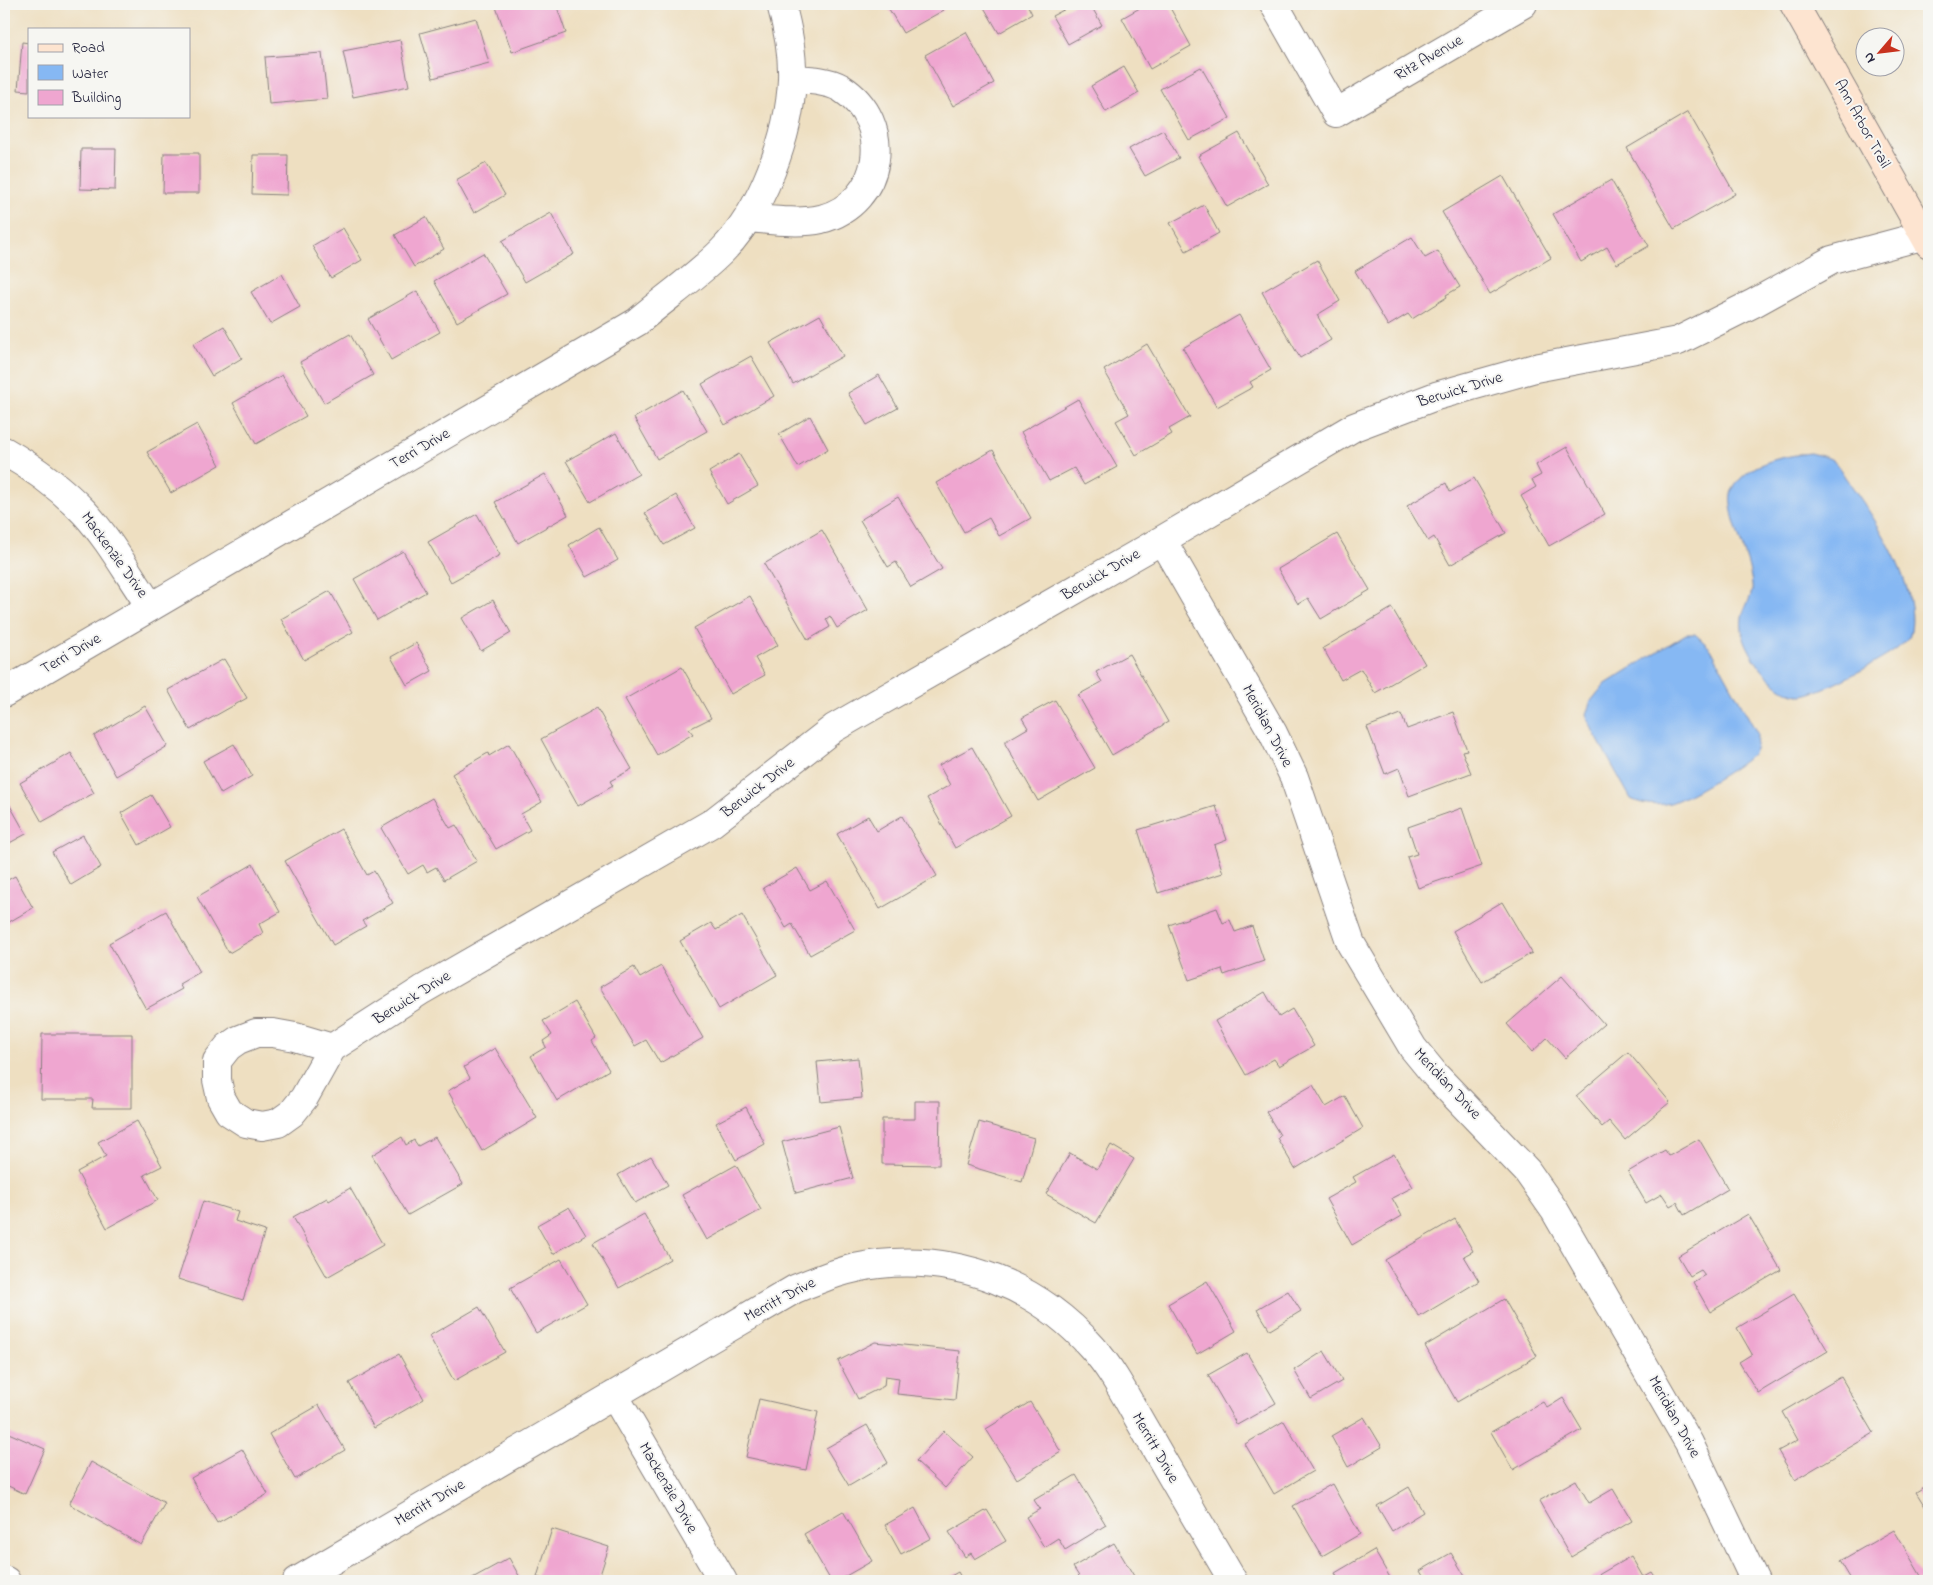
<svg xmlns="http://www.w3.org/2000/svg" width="1933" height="1585" font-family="'Indie Flower',sans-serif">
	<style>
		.water { fill: #86b8f3; stroke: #546d97 }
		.building { fill: #efa6d0 }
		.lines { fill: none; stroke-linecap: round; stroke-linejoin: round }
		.street-casing { stroke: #88807e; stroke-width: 30 }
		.secondary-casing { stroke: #88807e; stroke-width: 30 }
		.street { stroke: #fff; stroke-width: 28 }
		.secondary { stroke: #fde4d0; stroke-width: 28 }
		.labels { text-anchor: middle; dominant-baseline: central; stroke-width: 4; stroke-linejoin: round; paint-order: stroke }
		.street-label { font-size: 16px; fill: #22223b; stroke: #f6f6f2 }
	</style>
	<rect width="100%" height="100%" fill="#f6f6f2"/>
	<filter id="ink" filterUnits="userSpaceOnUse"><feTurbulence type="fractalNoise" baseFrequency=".02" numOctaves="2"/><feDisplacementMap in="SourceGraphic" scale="10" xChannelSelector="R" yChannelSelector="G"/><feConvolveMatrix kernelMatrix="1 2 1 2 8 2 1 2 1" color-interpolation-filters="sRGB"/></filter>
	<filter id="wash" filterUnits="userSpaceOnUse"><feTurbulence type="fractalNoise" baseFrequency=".0096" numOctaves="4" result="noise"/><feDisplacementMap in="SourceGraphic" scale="20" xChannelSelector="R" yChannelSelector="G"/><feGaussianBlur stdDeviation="1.12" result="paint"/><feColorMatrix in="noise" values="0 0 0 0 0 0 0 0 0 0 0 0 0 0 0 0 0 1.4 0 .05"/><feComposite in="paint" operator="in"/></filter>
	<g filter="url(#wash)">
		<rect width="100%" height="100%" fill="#eedfc1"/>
		<path class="water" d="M1810,453C1816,455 1827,456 1832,460C1838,464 1843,475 1848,481C1874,516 1922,589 1910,635C1909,640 1902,644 1898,648C1885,659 1815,697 1799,695C1773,692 1746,653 1742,630C1739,609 1750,605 1752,590C1753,584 1750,574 1749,568C1745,551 1725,506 1732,491C1747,462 1781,457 1810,453Z
			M1686,634H1695L1711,649L1757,733C1757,739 1757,747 1753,753C1747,763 1683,800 1670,803C1657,806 1643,805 1631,799L1593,731L1586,714L1591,701L1604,685Z"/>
		<g id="blocks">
			<path class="building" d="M506,4H556L566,33L512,52L496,7Z
				M886,4H940L944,10L903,33Z
				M982,4H1027L1032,14L999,33Z
				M1075,4H1090L1102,25L1068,44L1052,16Z
				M1147,4H1168L1191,46L1150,69L1122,18Z
				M476,18L489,63L433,78L420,33Z
				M966,32L994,83L953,106L925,55Z
				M400,40L409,86L353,97L343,51Z
				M22,42L29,43V91L18,90Z
				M322,53L327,99L269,104L265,57Z
				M1124,67L1139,93L1106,112L1091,86Z
				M1201,67L1230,118L1189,140L1160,89Z
				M1688,112L1735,194L1674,229L1627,148Z
				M1163,130L1179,158L1145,176L1129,149Z
				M1239,133L1268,184L1227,207L1198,156Z
				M81,149H116L115,190L80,189Z
				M164,153H199V193H163Z
				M253,155H288L287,195L252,194Z
				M486,163L505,195L474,213L456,180Z
				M1503,176L1551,258L1490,294L1442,212Z
				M1611,180L1649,246L1617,264L1607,247L1581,262L1553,214Z
				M1204,205L1219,233L1186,251L1170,223Z
				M551,213L574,254L525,282L502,241Z
				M426,217L444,249L414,267L395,235Z
				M343,228L362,260L331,278L312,246Z
				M1412,237L1425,258L1438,251L1460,287L1446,295L1447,297L1412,319L1408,314L1388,326L1355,271Z
				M483,253L507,294L457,322L434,281Z
				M1317,260L1340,301L1317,315L1331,340L1300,358L1262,292Z
				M282,274L300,307L270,324L251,292Z
				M417,291L440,332L391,360L368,319Z
				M820,315L843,356L793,384L770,343Z
				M1239,315L1271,370L1250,382L1253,387L1217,407L1183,348Z
				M224,326L242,358L212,376L193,344Z
				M350,334L373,375L324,403L300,362Z
				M1147,344L1190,417L1169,429L1172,434L1136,455L1116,421L1129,414L1104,370Z
				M751,356L774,396L725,425L702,384Z
				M282,375L306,416L256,444L233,403Z
				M879,375L898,408L867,425L848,393Z
				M683,390L707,431L657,459L634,418Z
				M1078,399L1117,467L1084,485L1074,468L1049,481L1021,432Z
				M810,416L828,449L798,467L779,434Z
				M197,424L220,465L171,493L147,452Z
				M616,433L639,474L590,502L566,461Z
				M1567,447L1605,514L1549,546L1521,496L1536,487L1532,480L1541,475L1536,465Z
				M993,450L1031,518L999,536L989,518L964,532L936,483Z
				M739,454L758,486L727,504L709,472Z
				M545,474L568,515L518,543L495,502Z
				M1474,478L1506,533L1450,565L1434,537L1428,541L1407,506L1446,483L1450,492Z
				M676,495L695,528L664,545L645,513Z
				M898,497L942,569L911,587L896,562L888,567L860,520Z
				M477,514L500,555L451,582L428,542Z
				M599,527L618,560L587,577L569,545Z
				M822,530L868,610L837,628L830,616L826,619L830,627L808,640L764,564Z
				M1337,534L1370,590L1321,619L1308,598L1298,604L1278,569Z
				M403,551L426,592L377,620L354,579Z
				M330,591L353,632L304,660L281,619Z
				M750,596L778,645L755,658L765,675L731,694L694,628Z
				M493,600L511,633L481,651L462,618Z
				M1392,608L1425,664L1375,693L1361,669L1341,680L1323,648Z
				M416,643L432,671L407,685L391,657Z
				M1129,654L1168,722L1112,755L1078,695L1102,682L1096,672Z
				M224,659L247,698L190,730L168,690Z
				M682,667L711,718L689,729L693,734L657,755L625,699Z
				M1055,700L1095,768L1038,801L1004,742L1028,728L1022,718Z
				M145,706L168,746L116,776L94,736Z
				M597,708L632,769L610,781L613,786L578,806L541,739Z
				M1453,712L1467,750L1462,751L1471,773L1409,796L1399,768L1385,774L1367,727L1401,714L1407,729Z
				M234,744L252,776L221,794L203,761Z
				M509,744L542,802L521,814L530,830L496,849L452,774L488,753L489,756Z
				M972,747L1011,816L955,848L927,798L950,785L939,765Z
				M71,753L94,793L42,822L20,783Z
				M4,795L26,834L4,846Z
				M151,795L170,827L139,845L121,813Z
				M432,798L450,828L456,825L477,861L444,880L436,867L427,872L423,865L408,874L381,828Z
				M1216,806L1227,840L1214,845L1223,873L1158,893L1138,830Z
				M1462,808L1482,866L1418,888L1407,857L1417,854L1408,827Z
				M868,816L877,831L902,816L937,876L880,909L837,834Z
				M341,829L367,875L374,871L393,903L362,921L366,926L333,945L285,861Z
				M83,835L101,867L71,885L52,852Z
				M253,864L280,912L259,924L263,933L229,953L197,897Z
				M797,868L810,890L827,881L855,930L810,955L792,924L786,928L763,888Z
				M15,876L33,908L4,925V882Z
				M1502,902L1532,953L1482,982L1453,931Z
				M1217,908L1223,923L1230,920L1235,932L1252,926L1264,961L1224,975L1222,969L1189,980L1169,925Z
				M166,911L200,972L179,984L182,989L146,1009L109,943Z
				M742,915L777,975L719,1009L680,941L711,923L716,930Z
				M661,966L703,1038L660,1063L646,1040L635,1046L600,987L634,967L640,978Z
				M1562,976L1604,1024L1565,1058L1547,1038L1532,1052L1507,1024Z
				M1265,992L1279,1017L1292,1009L1314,1046L1279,1066L1274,1059L1246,1075L1215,1021Z
				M575,1002L596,1038L592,1041L609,1070L557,1101L531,1056L546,1047L543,1041L552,1035L543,1021Z
				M42,1034H132V1108H92L93,1099H41Z
				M495,1048L537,1118L482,1151L448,1091L470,1078L464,1067Z
				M1628,1052L1670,1102L1625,1140L1609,1121L1602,1127L1576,1096Z
				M858,1058L862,1098L821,1102L817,1062Z
				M1313,1085L1326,1107L1345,1096L1363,1128L1295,1169L1277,1138L1280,1135L1266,1112Z
				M915,1101H940L939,1165L882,1164V1119H915Z
				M746,1107L765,1144L736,1160L716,1123Z
				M137,1121L162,1166L144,1175L158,1200L107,1228L77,1172L106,1156L98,1142Z
				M979,1122L1034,1138L1022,1182L966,1165Z
				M839,1127L853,1178L796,1193L782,1142Z
				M402,1137L406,1145L414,1140L418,1146L435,1137L463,1184L408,1215L372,1155Z
				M1699,1139L1728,1189L1684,1215L1677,1202L1670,1206L1662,1194L1646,1203L1628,1172L1665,1150L1669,1156Z
				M1111,1145L1134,1159L1096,1223L1046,1194L1070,1153L1097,1169Z
				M1394,1154L1413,1187L1392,1198L1402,1216L1352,1245L1326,1199L1356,1182L1353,1177Z
				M651,1156L668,1185L635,1203L618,1175Z
				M736,1165L761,1210L707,1240L682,1195Z
				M350,1188L383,1245L327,1277L293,1217L327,1198L329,1201Z
				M203,1201L238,1212L235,1221L265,1231L243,1300L178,1279Z
				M569,1207L586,1235L553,1254L537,1225Z
				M644,1214L670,1259L619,1288L593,1243Z
				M1748,1214L1781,1270L1710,1312L1693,1282L1705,1275L1701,1270L1690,1276L1678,1256Z
				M1455,1219L1473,1251L1464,1256L1479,1281L1419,1317L1385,1260Z
				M561,1259L587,1304L536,1333L510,1288Z
				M1207,1281L1236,1331L1197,1354L1168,1304Z
				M1288,1291L1301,1311L1270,1330L1257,1309Z
				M1794,1294L1828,1351L1758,1393L1739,1362L1752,1354L1737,1328Z
				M1504,1299L1537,1356L1457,1402L1425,1346Z
				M479,1307L505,1352L454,1381L429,1336Z
				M875,1342L960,1351L955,1400L897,1394L899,1378L885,1376L884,1386L858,1399L838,1361Z
				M1324,1351L1342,1381L1311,1399L1294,1370Z
				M1247,1353L1276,1403L1237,1425L1208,1375Z
				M399,1354L424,1399L374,1428L349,1383Z
				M1841,1377L1874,1433L1795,1480L1778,1451L1798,1440L1782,1412Z
				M1563,1398L1582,1430L1513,1470L1491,1432L1543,1402L1547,1408Z
				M759,1399L818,1412L806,1470L746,1457Z
				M1030,1402L1061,1452L1017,1479L986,1429Z
				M319,1405L345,1450L295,1479L269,1434Z
				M1364,1417L1382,1447L1348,1467L1331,1436Z
				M1284,1421L1313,1471L1274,1494L1245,1444Z
				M867,1425L888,1463L849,1486L826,1448Z
				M4,1431L45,1449L25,1494L4,1484Z
				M944,1431L973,1457L945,1488L916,1461Z
				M242,1449L268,1494L217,1523L191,1478Z
				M91,1462L165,1503L141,1545L69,1504Z
				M1076,1475L1106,1525L1065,1550L1058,1538L1044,1547L1026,1517L1040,1509L1034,1500Z
				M1576,1480L1589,1503L1613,1489L1632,1521L1571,1557L1539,1501Z
				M1332,1484L1360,1534L1322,1556L1293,1506Z
				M1929,1484V1513L1916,1492Z
				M1409,1487L1423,1512L1392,1531L1377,1506Z
				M915,1508L931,1538L901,1554L885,1525Z
				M987,1510L1006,1541L975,1559L971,1553L965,1557L949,1532Z
				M843,1511L872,1561L837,1581H831L804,1534Z
				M552,1529L609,1547L598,1581H549L537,1577Z
				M1894,1530L1924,1581H1852L1840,1561Z
				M1114,1543L1137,1581H1082L1073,1567Z
				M1374,1550L1392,1581H1339L1335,1573Z
				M1451,1553L1466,1578L1461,1581H1426L1420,1571Z
				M1631,1556L1643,1577L1652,1572L1658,1581H1588Z
				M509,1558L522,1581H467Z
				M958,1572L963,1581H942Z"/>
		</g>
	</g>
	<g filter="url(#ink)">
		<use href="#blocks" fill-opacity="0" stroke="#88807e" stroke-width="1"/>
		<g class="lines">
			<defs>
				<path id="street" d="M1274,4L1336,113L1523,4
					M749,218C772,220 799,224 821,219C884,203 895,122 841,88C827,80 808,80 792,79
					M4,451C32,467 61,488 84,512C110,540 129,576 151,607
					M1162,540L1273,733L1294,777L1351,944L1413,1048L1436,1076L1527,1171L1555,1211L1689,1443L1755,1581
					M4,693L637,322C665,298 696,277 722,251C762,211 790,135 792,79C793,53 788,29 781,4
					M332,1048L295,1037L273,1033H256L238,1040L228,1047L217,1061V1080L221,1098L229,1112L246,1123L262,1126L278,1123L292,1113L304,1098L332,1048L422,990L712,823L834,728L1162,540L1354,427L1436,396L1535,368L1678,341L1754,303L1832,260L1929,234
					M614,1395L723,1581
					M4,1580L6,1581
					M297,1581L795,1289C822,1278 849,1267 879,1264C960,1255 1038,1286 1092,1347C1114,1371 1129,1403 1145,1430C1174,1481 1204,1531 1233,1581"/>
				<path id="secondary" d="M1794,4L1929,244"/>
			</defs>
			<use href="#street" class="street-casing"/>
			<use href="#secondary" class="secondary-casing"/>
			<use href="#street" class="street"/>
			<use href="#secondary" class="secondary"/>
		</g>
	</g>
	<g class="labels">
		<g class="street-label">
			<text transform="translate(1429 58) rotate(-30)">Ritz Avenue</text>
			<text transform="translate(1862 124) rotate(61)">Ann Arbor Trail</text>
			<text transform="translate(1460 390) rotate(-17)">Berwick Drive</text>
			<text transform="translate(420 449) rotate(-30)">Terri Drive</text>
			<text transform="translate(114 555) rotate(54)">Mackenzie Drive</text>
			<text transform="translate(1101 575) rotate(-30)">Berwick Drive</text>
			<text transform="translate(71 654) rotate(-30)">Terri Drive</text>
			<text transform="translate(1267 726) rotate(62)">Meridian Drive</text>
			<text transform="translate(758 788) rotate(-38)">Berwick Drive</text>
			<text transform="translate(412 998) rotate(-32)">Berwick Drive</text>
			<text transform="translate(1447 1084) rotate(47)">Meridian Drive</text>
			<text transform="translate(780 1300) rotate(-28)">Merritt Drive</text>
			<text transform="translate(1674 1417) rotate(61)">Meridian Drive</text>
			<text transform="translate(1155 1448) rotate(60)">Merritt Drive</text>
			<text transform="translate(668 1488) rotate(60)">Mackenzie Drive</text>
			<text transform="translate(430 1503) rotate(-30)">Merritt Drive</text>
		</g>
	</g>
	<rect width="1933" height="1585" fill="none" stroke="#f6f6f2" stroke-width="20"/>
	<rect x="28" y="28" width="162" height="90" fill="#f6f6f2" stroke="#a1a1a9"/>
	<rect x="38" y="44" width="25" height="8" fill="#fde4d0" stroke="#a1a1a9"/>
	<text x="72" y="52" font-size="15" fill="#22223b">Road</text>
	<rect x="38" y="65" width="25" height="15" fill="#86b8f3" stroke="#a1a1a9"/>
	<text x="72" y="78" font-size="15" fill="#22223b">Water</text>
	<rect x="38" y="90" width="25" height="15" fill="#efa6d0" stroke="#a1a1a9"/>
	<text x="72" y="102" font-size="15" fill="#22223b">Building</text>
	<g transform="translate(1880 52) rotate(242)"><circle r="24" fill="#f6f6f2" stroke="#a1a1a9"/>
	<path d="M0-4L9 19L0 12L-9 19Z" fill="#c8321e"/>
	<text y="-8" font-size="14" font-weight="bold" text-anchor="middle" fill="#22223b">N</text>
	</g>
</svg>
